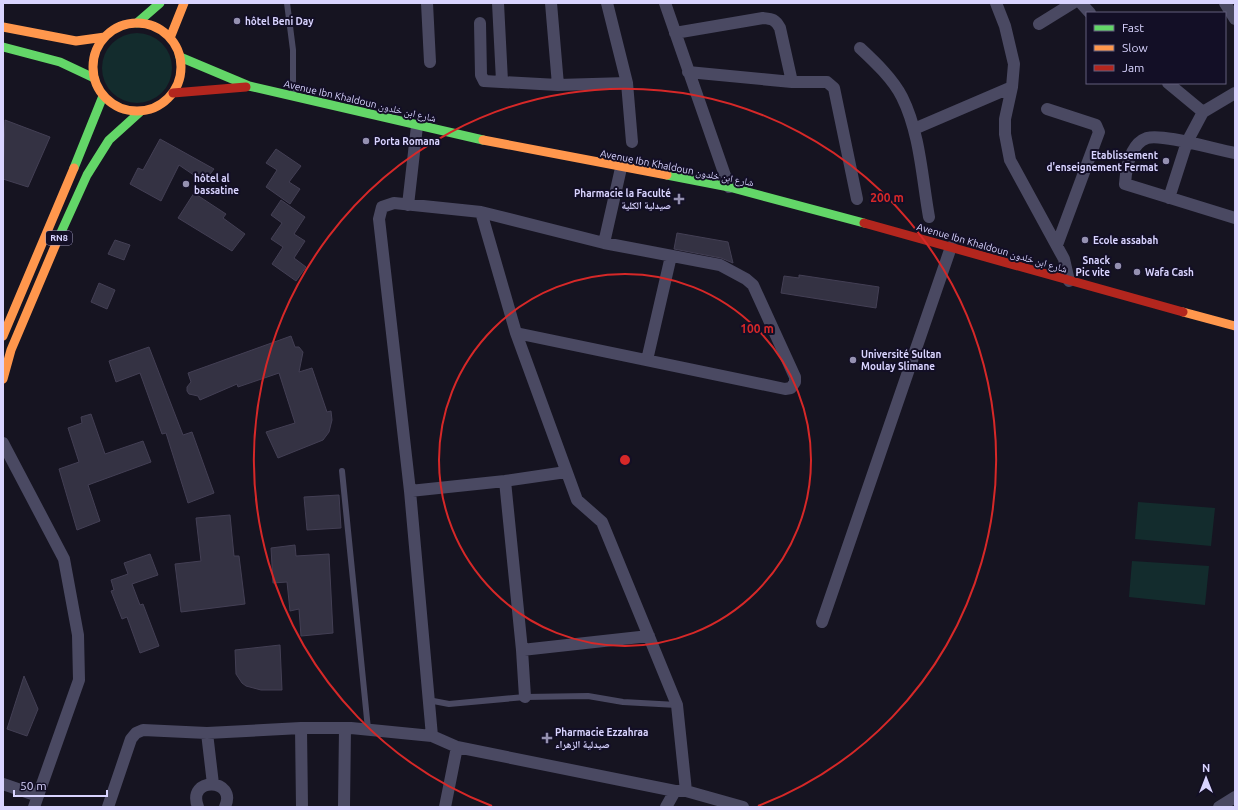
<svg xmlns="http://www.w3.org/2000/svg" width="1238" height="810" font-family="Ubuntu,'Noto Naskh Arabic',sans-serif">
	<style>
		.green { fill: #132c2d }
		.building { fill: #343243; stroke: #433f54 }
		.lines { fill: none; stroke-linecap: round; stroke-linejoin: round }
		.lane { stroke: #4a4962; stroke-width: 6 }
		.street { stroke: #4a4962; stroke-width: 12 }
		.fast { stroke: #63d668; stroke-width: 9 }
		.slow { stroke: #ff974d; stroke-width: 9 }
		.jam { stroke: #b3261e; stroke-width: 9 }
		.ring { fill: none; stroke: #d62828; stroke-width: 2 }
		.poi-dot { fill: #9591b1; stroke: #130f26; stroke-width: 1.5 }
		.labels { text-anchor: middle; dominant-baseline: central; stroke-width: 4; stroke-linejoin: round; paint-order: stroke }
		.shield { fill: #130f26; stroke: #9e99be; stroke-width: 1 }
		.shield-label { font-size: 9px; font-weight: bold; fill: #d9d4ff }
		.poi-label { font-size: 10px; font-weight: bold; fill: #d9d4ff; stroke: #130f26; text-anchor: start }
		.street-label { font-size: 10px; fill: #d9d4ff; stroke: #130f26 }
		.centre { fill: #d62828; stroke: #130f26; stroke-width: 2 }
		.ring-label { font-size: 12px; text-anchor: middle; font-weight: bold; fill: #d62828; stroke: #130f26; stroke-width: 4; stroke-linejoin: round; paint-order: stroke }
	</style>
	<rect width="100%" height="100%" fill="#161421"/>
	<path class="green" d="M102 68a35 35 0 1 1 70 0a35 35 0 1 1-70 0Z
		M1138,502L1215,508L1211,546L1135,539Z
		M1132,561L1209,566L1205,605L1129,597Z"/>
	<path class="building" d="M5,120L50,137L28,187L3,179Z
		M160,139L214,169L204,182L179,165L161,201L130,184L138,168L143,170Z
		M276,149L301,166L289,182L300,189L290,204L266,187L277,170L266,163Z
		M194,193L226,214L223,218L245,234L232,251L178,218Z
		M281,200L305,217L294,234L305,241L294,258L306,267L296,281L272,264L283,247L271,239L282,223L271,215Z
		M677,233L728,242L733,263L721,258L674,249Z
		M115,240L130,245L124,260L108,254Z
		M799,275L879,287L876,308L781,293L784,276L799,278Z
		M99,283L115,290L107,309L91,302Z
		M291,336L295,347H299L303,352L299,372L312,368L327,412L331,411L332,420L329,432L323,440L278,458L266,432L295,423L279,373L238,387L237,384L200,400L198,396L189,394L187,391V387L191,382L188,373Z
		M149,347L183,435L192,432L214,493L188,503L166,433L162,434L140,373L116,382L109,361Z
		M91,414L105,454L143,441L151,462L88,485L100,521L77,530L59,469L79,462L68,428L82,423L81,417Z
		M339,495L341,528L307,530L304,497Z
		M230,515L234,556H239L245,604L181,612L175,564L201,561L196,518Z
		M295,545L296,556L329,554L333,633L301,636L299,609L290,611L287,582L273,583L271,548Z
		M150,554L158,575L132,584L140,605L143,604L159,646L140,653L127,617L122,619L111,591L114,590L111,580L128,574L124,563Z
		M280,645L282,690H261L246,686L242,683L236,674L235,650Z
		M24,676L38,709L27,736L7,729Z"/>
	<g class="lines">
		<path class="lane" d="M287,3L293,50V95
			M342,471L368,729
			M428,700L449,704L525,697L588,696L623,702L677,705"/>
		<path class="street" d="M427,3L430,62
			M498,3L502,81
			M551,3L558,85
			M607,3L627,83L632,142
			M665,3L729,187
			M996,3L1005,26L1014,64L1012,87L1005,119V134L1010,160L1064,259L1069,281
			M1081,3L1090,13
			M1225,3L1235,19
			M480,23L481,75L484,81L558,85L627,83
			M1039,24L1073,3
			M675,33L763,18C772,19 775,19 780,28L792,82L688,72
			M860,48C875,62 893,79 902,97C920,133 922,178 929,217
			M792,82H827L834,88L857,199
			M1168,83L1203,112
			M1047,109L1096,125L1099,132L1057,245
			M914,129L1012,87
			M1235,153C1216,150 1163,133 1147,138C1130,144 1126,169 1125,184L1235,218
			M1169,198L1187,142L1203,112L1235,93
			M408,205L417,126
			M481,212L516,333L577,500L602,522L677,705L686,791
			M604,243L621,168
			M647,360L671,256
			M3,443L64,559L78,635L79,680L34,807
			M505,481L522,650
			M410,491L505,481L566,472
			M822,622L951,247
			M525,697L522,650L649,636
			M301,728L302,807
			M207,733L213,784
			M432,736L410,491L379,219L382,207L394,203L481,212L604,243L720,265L746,279L753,285L795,377V382L791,388L785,389L516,333
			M3,784L38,796
			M108,807L131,739L136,733L143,730L207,733L301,728H351L432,736L457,747L675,791H686L743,807
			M198,807C186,776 238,778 225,807
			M344,807L345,728
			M445,807L457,747
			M666,807L675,791
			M1219,807L1235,797"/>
		<path class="fast" d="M137,23L160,3
			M3,47L60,62L94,78
			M180,57L249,86L483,140
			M74,168L103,96
			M667,175L729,187L864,223
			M58,239L87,175L109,140L140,112"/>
		<path class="slow" d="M93 67a44 44 0 1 1 88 0a44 44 0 1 1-88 0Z
			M3,27L76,41L105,37
			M170,38L184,3
			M483,140L667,175
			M1183,312L1235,326
			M3,336L74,168
			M3,379L11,350L58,239"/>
		<path class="jam" d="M173,93L246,87
			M864,223L1183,312"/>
	</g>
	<g class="ring">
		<circle cx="625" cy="460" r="186"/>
		<path d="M492 806A371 371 0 1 1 758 806"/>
	</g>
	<g class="poi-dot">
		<circle cx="237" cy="21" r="4"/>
		<circle cx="366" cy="141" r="4"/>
		<circle cx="1166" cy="161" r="4"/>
		<circle cx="186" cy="184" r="4"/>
		<path d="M677 193h4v4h4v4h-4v4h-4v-4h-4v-4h4z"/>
		<circle cx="1085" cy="240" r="4"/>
		<circle cx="1118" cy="266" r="4"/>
		<circle cx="1137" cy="272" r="4"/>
		<circle cx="853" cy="360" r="4"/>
		<path d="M545 732h4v4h4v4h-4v4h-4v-4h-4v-4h4z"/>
	</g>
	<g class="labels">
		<rect class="shield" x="46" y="231" width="26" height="14" rx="3"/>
		<g class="shield-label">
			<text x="59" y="238">RN8</text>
		</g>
		<g class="poi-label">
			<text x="245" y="21">hôtel Beni Day</text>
			<text x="374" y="141">Porta Romana</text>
			<text x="1158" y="155" text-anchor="end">Etablissement<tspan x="1158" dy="12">d'enseignement Fermat</tspan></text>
			<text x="194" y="178">hôtel al<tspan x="194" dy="12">bassatine</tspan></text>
			<text x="671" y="193" text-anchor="end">Pharmacie la Faculté<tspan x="671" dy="12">صيدلية الكلية</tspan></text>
			<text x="1093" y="240">Ecole assabah</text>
			<text x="1110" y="260" text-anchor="end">Snack<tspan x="1110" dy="12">Pic vite</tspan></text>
			<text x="1145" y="272">Wafa Cash</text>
			<text x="861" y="354">Université Sultan<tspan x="861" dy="12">Moulay Slimane</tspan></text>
			<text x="555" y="732">Pharmacie Ezzahraa<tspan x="555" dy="12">صيدلية الزهراء</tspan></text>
		</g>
		<g class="street-label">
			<text transform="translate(360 101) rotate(13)">Avenue Ibn Khaldoun شارع ابن خلدون</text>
			<text transform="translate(677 168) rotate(11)">Avenue Ibn Khaldoun شارع ابن خلدون</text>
			<text transform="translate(992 248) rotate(16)">Avenue Ibn Khaldoun شارع ابن خلدون</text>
		</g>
	</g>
	<circle cx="625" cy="460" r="6" class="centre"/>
	<g class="ring-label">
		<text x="887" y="202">200 m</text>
		<text x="757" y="333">100 m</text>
	</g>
	<rect width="1238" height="810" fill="none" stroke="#d9d4ff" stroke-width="8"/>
	<rect x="1086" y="12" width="140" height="72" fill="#130f26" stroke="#625e7d"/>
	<rect x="1094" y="25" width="20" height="6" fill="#63d668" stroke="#625e7d"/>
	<text x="1122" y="32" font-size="12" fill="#d9d4ff">Fast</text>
	<rect x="1094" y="45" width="20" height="6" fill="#ff974d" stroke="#625e7d"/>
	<text x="1122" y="52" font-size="12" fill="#d9d4ff">Slow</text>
	<rect x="1094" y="65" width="20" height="6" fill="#b3261e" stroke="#625e7d"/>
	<text x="1122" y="72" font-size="12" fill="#d9d4ff">Jam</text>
	<g transform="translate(1206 778)" stroke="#130f26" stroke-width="3" paint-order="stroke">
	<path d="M0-3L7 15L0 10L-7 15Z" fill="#d9d4ff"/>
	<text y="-6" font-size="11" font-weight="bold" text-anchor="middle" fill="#d9d4ff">N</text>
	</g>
	<path d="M14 790v6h93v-6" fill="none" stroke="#d9d4ff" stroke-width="2"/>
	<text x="20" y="790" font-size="12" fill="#d9d4ff" stroke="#130f26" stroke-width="3" paint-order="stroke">50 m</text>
</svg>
